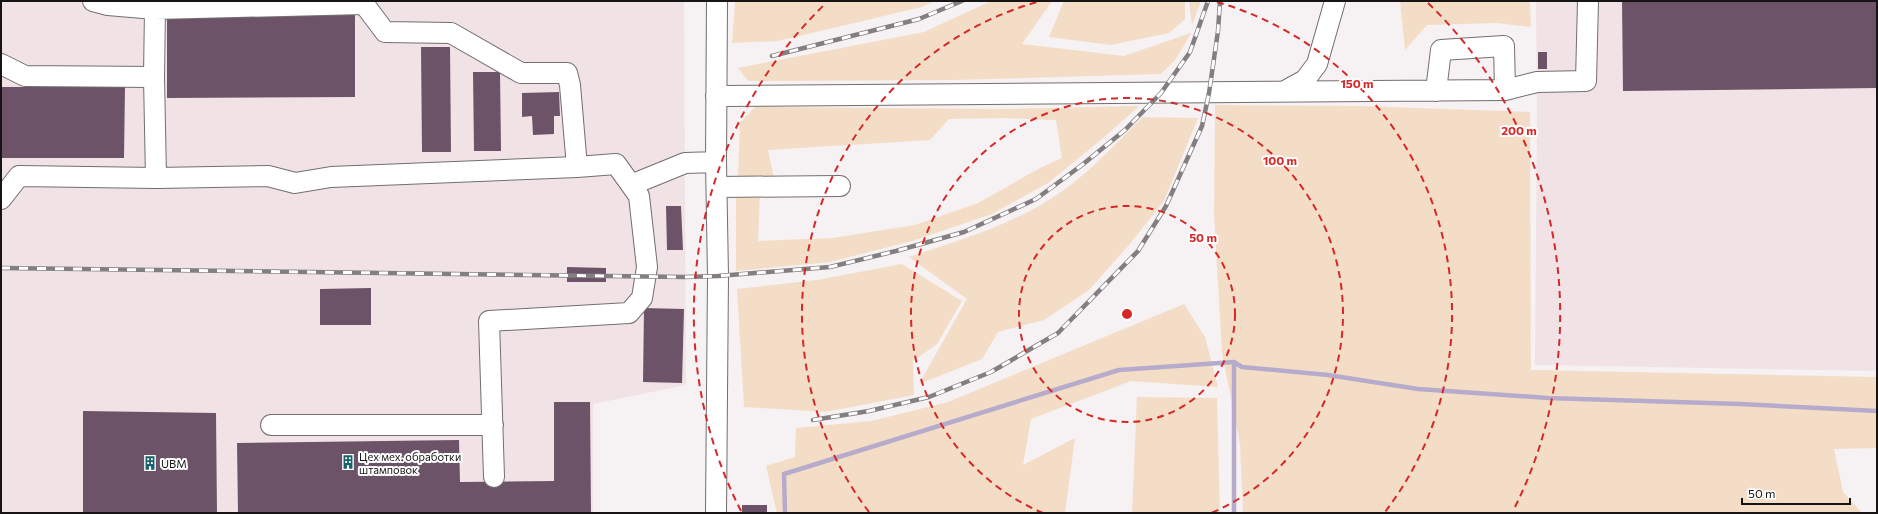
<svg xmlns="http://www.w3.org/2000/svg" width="1878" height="514" font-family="Commissioner,sans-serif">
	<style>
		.built { fill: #f1e3e5 }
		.green { fill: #f4ddc6 }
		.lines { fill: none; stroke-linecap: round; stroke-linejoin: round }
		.stream { stroke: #b6abcb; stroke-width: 4.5 }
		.building { fill: #6d5368 }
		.minor-casing { stroke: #736e6f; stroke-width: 22 }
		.minor { stroke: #fff; stroke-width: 20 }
		.rail-casing { stroke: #837f80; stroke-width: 4.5 }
		.rail { stroke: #fff; stroke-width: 3; stroke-dasharray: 9; stroke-linecap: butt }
		.ring { fill: none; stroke: #d62828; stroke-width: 2; stroke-dasharray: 7 5 }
		.labels { text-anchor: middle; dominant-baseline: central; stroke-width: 4; stroke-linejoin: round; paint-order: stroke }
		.poi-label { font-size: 11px; fill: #161414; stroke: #fff; text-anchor: start }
		.centre { fill: #d62828; stroke: #fff; stroke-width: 2 }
		.ring-label { font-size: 12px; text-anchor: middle; font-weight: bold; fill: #d62828; stroke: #fff; stroke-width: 4; stroke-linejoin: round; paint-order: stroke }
	</style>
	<rect width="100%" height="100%" fill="#f6f1f2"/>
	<path class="built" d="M1,1H684L686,385L593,404V513H1Z
		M1536,1H1877V371L1535,365L1537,110Z"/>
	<path class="green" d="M735,1H934L922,7L778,41L732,43Z
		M991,1H1052L1022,44L1124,56L1191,33L1176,59L1161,74L954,80L748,81L738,68L924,32Z
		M1064,1H1185V19L1169,33L1111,45L1049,37Z
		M1189,1H1201L1192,25Z
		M1400,1H1530L1531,27L1497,23L1427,25L1405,50Z
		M1215,105L1360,106L1530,112L1531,370L1877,377V448L1834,449L1843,492L1862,513H1243L1240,444L1222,353L1214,214Z
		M1139,106L1101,140L1048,183L992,214L912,241L830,262L736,271V191L760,193L758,241L833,238L915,225L978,203L1040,168L1062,158L1056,120L1002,118L949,119L930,140L768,150L774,178L738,179L740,123L755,107L1001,109Z
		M1143,117L1198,118L1164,201L1129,245L1089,290L1044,320L998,332L982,359L919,384L967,299L909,257C958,241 1008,226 1052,198C1085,178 1116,143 1143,117Z
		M902,264L962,301L937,344L913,361L914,395L825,412L744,407L737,289L817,280Z
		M1184,304L1205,337L1218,387L1131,381L1031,419L1023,465L1075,438L1065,513H777L766,466L795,457L796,428L871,421L948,402Z
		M1137,397L1217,398L1220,513H1132Z"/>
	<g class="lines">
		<path class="stream" d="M785,513L784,474L1119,370L1234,362L1242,367L1328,375L1418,389L1548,398L1740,404L1877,411
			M1234,513V362"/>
	</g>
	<path class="building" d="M1622,1H1877V88L1623,91Z
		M355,15V97L167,98V16Z
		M421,47H450L451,152H422Z
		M1538,52H1547V69H1538Z
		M473,72H500L501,151H474Z
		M1,87H125L124,158H1Z
		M559,92L560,116H554V134L533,135L532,116L522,117V93Z
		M666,206H681L683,250H667Z
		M567,267L606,268V282H567Z
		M371,288V325H320V289Z
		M644,308L684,309L682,383L643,382Z
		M554,402H590L591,513H238L237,443L459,440L460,482L554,481Z
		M83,411L216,413L217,513H83Z
		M742,505H767V513H742Z"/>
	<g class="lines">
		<defs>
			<path id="minor" d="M93,1L108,5L155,9
				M1,64L25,76L154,77
				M1285,91L1305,80L1317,64L1335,1
				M1436,91L1441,50L1504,46L1505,90
				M716,96L1505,90L1537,82L1586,81L1588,1
				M156,178L154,77L155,9L364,4L385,32L451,33L521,73H567L570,85L577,167
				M631,185L685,163L716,162
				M717,187L840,186
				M1,199L19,176L156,178L268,176L295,183L331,177L577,167L616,164L639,196L647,267L642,298L629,313L489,321L494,477
				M271,425H493
				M716,513L718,276L716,162L717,1"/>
		</defs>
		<use href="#minor" class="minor-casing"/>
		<use href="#minor" class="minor"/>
		<defs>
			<path id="rail" d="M772,56L919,19L962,1
				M1,268L685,277L718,276L830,267L896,251L964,232L1036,199L1082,165L1125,130L1161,93L1190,52L1208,1
				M813,420L869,411L929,397L991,372L1058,333L1138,251L1166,206L1202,126L1209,93L1218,31L1220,1"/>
		</defs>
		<use href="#rail" class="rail-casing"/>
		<use href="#rail" class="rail"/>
	</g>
	<g class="ring">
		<circle cx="1127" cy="314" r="108"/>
		<path d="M1043 513A216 216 0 1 1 1211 513"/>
		<path d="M869 512A325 325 0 0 1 1037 2M1217 2A325 325 0 0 1 1385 512"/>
		<path d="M741 511A433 433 0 0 1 826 3M1428 3A433 433 0 0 1 1513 511"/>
	</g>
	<defs>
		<symbol id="building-bare" viewBox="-9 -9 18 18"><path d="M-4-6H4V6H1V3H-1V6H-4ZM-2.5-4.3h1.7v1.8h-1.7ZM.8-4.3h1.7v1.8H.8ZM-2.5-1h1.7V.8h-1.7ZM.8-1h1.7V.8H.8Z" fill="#14626b" stroke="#fff" stroke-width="2.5" paint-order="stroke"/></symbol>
	</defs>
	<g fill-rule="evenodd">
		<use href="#building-bare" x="338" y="452" width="20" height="20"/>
		<use href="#building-bare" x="140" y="453" width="20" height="20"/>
	</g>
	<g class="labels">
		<g class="poi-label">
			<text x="359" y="456">Цех мех. обработки<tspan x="359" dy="13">штамповок</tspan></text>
			<text x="161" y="463">UBM</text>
		</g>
	</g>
	<circle cx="1127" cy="314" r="6" class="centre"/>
	<g class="ring-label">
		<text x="1357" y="88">150 m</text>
		<text x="1519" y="135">200 m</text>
		<text x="1280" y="165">100 m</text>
		<text x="1203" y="242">50 m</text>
	</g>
	<rect width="1878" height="514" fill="none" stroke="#161414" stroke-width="4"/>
	<path d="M1742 498v6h108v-6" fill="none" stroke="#161414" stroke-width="2"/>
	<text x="1748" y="498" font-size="12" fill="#161414" stroke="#ffffff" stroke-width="3" paint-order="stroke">50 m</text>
</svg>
